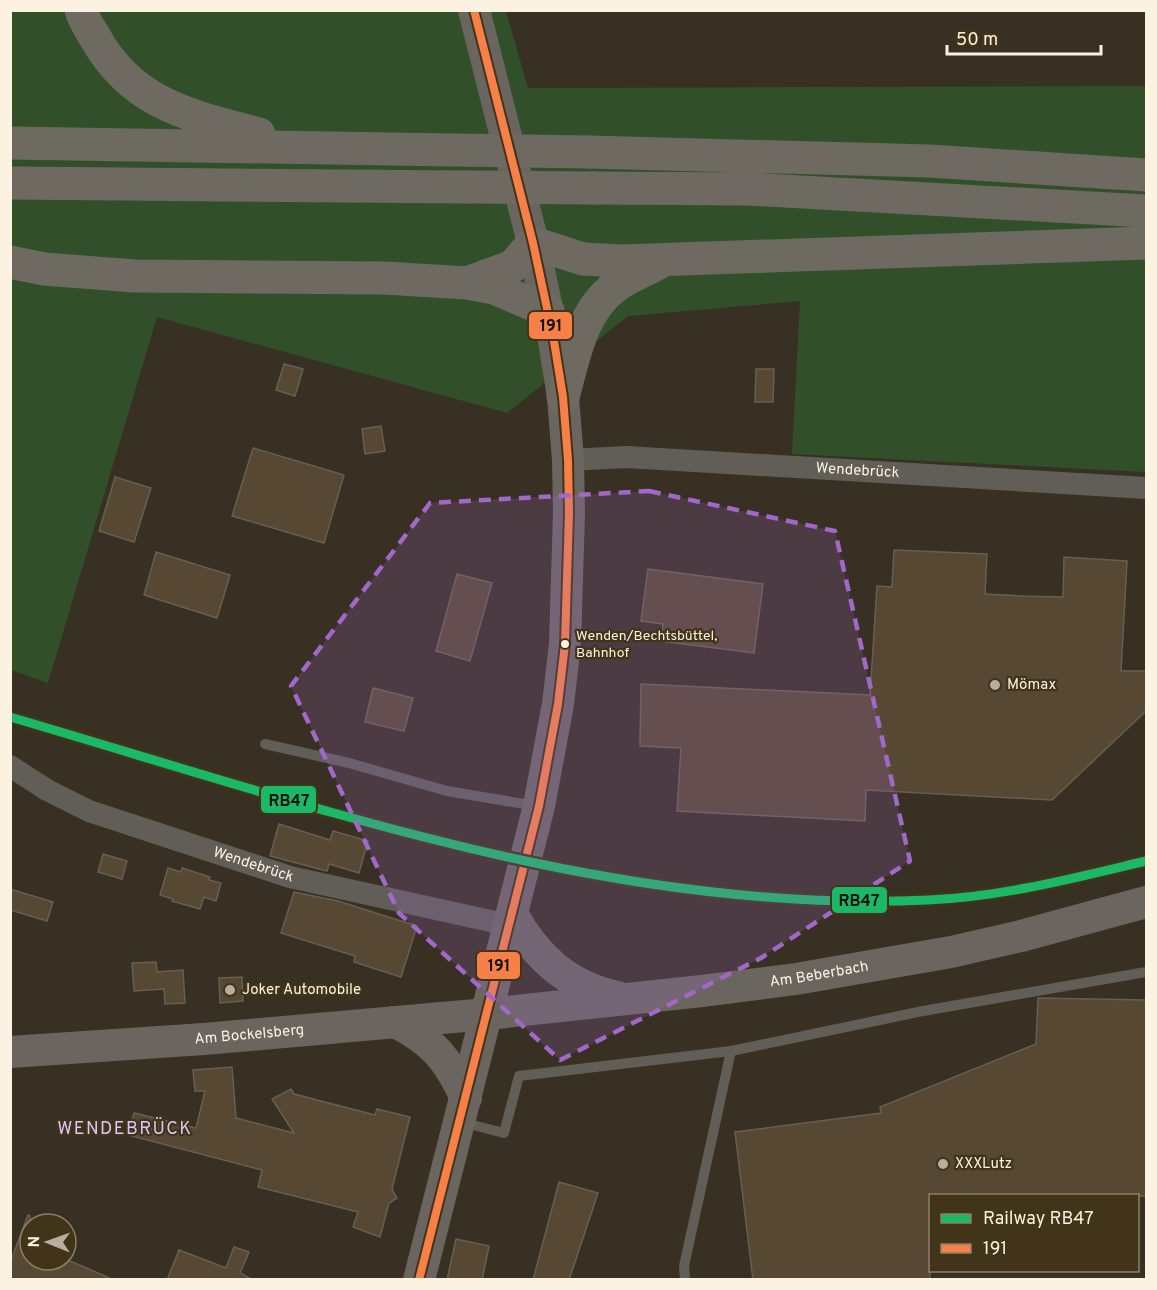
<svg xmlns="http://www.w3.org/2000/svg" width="1157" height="1290" font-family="Overpass,sans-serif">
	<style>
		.green { fill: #31502a }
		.building { fill: #574833; stroke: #675f54; stroke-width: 1.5 }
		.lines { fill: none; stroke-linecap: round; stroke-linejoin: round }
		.lane { stroke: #615e58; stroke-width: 10 }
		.street { stroke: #615e58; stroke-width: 22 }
		.secondary { stroke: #6a665f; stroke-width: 32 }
		.highway { stroke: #6e6a61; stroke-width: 33 }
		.highway-bridge { stroke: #6e6a61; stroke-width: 33 }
		.bus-1-casing { stroke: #423418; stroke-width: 12 }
		.bus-1 { stroke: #f78048; stroke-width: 8 }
		.rail-1-casing { stroke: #423418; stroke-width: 14 }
		.rail-1 { stroke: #1ab867; stroke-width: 9 }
		.marked { fill: #a167c9; fill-opacity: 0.2; stroke: #a167c9; stroke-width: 4.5; stroke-dasharray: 12 8; stroke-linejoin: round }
		.bus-dot { fill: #fbf2e1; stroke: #423418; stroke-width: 2 }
		.poi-dot { fill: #b7ae9e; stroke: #423418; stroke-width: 2 }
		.labels { text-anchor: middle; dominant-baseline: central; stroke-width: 4.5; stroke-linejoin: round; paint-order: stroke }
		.bus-label { font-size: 14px; fill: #fbf2e1; stroke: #423418; text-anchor: start }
		.street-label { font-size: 15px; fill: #fbf2e1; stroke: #423418 }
		.poi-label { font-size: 15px; fill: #fbf2e1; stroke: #423418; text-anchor: start }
		.quarter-label { font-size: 18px; letter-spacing: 1.5px; fill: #dac6fe; stroke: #423418 }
		.line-badge { stroke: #423418; stroke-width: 2 }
		.pale-badge-label { font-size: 16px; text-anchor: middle; font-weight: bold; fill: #111 }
	</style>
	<rect width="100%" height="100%" fill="#383022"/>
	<path class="green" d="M11,11H506L528,88L1146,86V472L792,454L800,301L628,316L507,413L157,317L48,683L11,670Z"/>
	<path class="building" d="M284,364L303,369L295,396L276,390Z
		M756,369H774L773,402H755Z
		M381,426L385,451L365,454L362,429Z
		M253,448L344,475L324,543L232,516Z
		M115,477L151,488L134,542L99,531Z
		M894,550L987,554L985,594L1023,596L1063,597L1064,557L1127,561L1121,671H1146V711L1052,800L866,790L865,821L677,811L681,748L640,746L641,684L870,695L877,586L892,587Z
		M156,552L230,575L217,618L144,595Z
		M648,569L763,584L754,653L661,641L663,624L641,621Z
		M457,574L492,583L470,661L436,651Z
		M373,688L413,698L404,731L365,722Z
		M279,824L330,840L333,831L368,841L359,873L329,864L327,871L270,856Z
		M103,854L127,861L122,879L98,872Z
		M168,868L181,872L182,868L210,877L209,880L221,883L216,901L204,897L200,909L172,901L173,899L160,895Z
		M10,889L53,902L47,921L10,910Z
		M294,892L338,901L417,926L401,977L354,962L355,956L281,933Z
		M156,962L157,972L183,970L185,1003L165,1004L164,989L134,991L132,963Z
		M242,977L243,1001L220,1003L219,978Z
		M1038,998L1146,1000V1196H930V1280H753L735,1132L881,1113L880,1107L1036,1044Z
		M232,1067L236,1118L294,1133L272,1099L291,1089L294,1094L375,1115L377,1109L410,1117L392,1189L397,1198L389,1203L380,1237L353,1227L358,1212L258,1187L262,1170L128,1135L134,1113L196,1128L205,1091H195L193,1070Z
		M559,1182L598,1193L569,1280H533Z
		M28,1215L30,1216V1260H68L114,1280H10V1263Z
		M456,1239L489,1246L482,1280H447Z
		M234,1247L249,1252L240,1273L253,1280H167L179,1250L226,1268Z"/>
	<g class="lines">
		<path class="lane" d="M265,744L349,763L447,791L536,806
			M731,1051L923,1011L1146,972
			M461,1122L504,1133L519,1076L731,1051L684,1266L685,1280"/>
		<g class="street">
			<path id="s1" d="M568,460L627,457L1146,488"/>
			<path id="s2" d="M10,766L47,790L89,811L290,877L509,925"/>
		</g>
		<g class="secondary">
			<path d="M512,914C536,957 567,986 617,997"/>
			<path d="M395,1022C433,1041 448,1059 466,1098"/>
			<path id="s3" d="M10,1052L204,1039L487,1014L702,991L796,979L951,952L1021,936L1146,902"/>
			<path d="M419,1280L539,806L558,704L565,644L569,513L568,460L563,397L554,341L533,243L474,10"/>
		</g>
		<path class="highway" d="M81,10C84,21 91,30 96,39C133,105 192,116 259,134
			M10,143L453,150
			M589,152L929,161L1146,175
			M10,183L465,187
			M594,188L748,189L1146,211
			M10,262L44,269L135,276L384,278L467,283L494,288L548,311
			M467,283L513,266L533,243L583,259L622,261L1146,243
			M563,397C574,358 581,311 616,286C629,277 644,271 657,264"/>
		<path class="highway-bridge" d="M453,150L589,152
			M465,187L594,188"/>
		<defs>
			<path id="bus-1" d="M419,1280L539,806L558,704L565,644L569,513L568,460L563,397L554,341L533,243L474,10"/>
		</defs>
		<use href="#bus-1" class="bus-1-casing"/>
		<use href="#bus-1" class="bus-1"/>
		<defs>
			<path id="rail-1" d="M10,717C308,804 614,915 928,900C1002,897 1074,878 1146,861"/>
		</defs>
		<use href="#rail-1" class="rail-1-casing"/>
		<use href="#rail-1" class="rail-1"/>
	</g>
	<path class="marked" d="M649,491L835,531L910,861L761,958L560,1060L399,913L291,686L430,503Z"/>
	<circle class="bus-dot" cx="565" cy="644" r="5"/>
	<g class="poi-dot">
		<circle cx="995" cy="685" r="6"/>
		<circle cx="230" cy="990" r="6"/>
		<circle cx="943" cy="1164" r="6"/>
	</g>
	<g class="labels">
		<g class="bus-label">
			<text x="576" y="636">Wenden/Bechtsbüttel,<tspan x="576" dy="17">Bahnhof</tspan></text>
		</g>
		<g class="street-label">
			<text stroke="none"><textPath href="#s1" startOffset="290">Wendebrück</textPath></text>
			<text stroke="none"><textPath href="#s2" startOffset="264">Wendebrück</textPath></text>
			<text stroke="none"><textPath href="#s3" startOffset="813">Am Beberbach</textPath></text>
			<text stroke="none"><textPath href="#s3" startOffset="240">Am Bockelsberg</textPath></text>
		</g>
		<g class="poi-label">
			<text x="1007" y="685">Mömax</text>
			<text x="242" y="990">Joker Automobile</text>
			<text x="955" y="1164">XXXLutz</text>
		</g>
		<g class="quarter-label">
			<text x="125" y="1129">WENDEBRÜCK</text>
		</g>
	</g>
	<g class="line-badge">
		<rect x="528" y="311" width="45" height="29" rx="6" fill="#f78048"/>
		<rect x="260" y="785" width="57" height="29" rx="6" fill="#1ab867"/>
		<rect x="831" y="886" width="57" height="28" rx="6" fill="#1ab867"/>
		<rect x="476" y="951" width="45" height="29" rx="6" fill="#f78048"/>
	</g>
	<g class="pale-badge-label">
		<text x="551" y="331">191</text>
		<text x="289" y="806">RB47</text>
		<text x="859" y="906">RB47</text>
		<text x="499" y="971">191</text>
	</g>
	<rect width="1157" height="1290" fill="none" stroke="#fbf2e1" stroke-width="24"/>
	<rect x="929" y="1194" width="210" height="78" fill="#423418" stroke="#8c8068" stroke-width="1.5"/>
	<rect x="941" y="1214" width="30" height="9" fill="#1ab867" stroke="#8c8068" stroke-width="1.5"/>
	<text x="983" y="1224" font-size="18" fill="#fbf2e1">Railway RB47</text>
	<rect x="941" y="1244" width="30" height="9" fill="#f78048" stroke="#8c8068" stroke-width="1.5"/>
	<text x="983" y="1254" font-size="18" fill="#fbf2e1">191</text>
	<g transform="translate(48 1242) rotate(271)"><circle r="28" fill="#423418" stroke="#8c8068" stroke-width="1.5"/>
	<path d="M0-4.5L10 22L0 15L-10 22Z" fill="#b7ae9e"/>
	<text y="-9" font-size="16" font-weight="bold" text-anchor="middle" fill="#fbf2e1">N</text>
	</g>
	<path d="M947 45v9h154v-9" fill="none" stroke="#fbf2e1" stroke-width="3"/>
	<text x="956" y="45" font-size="18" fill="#fbf2e1" stroke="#423418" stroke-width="4.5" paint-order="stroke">50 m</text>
</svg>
